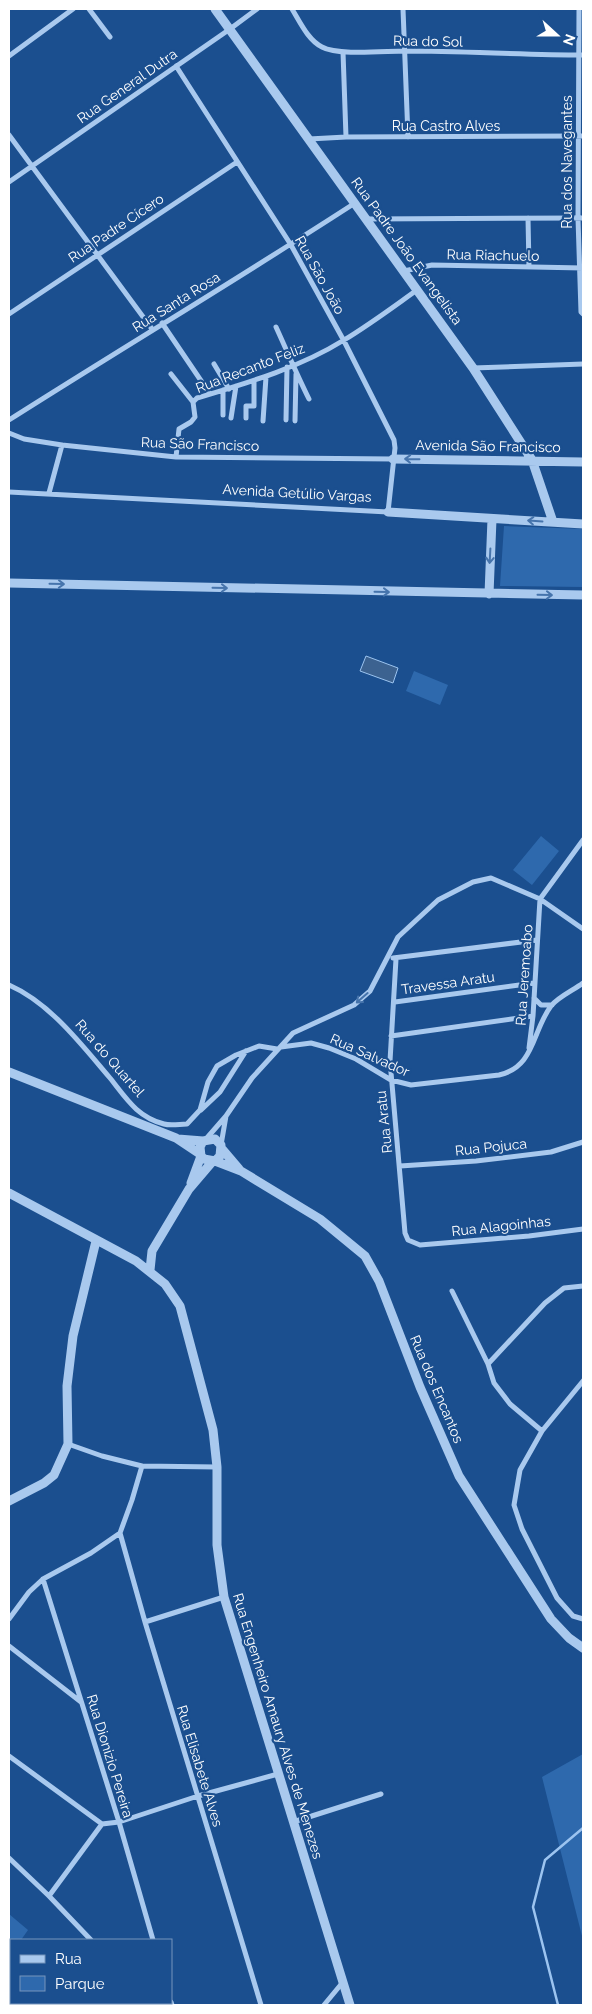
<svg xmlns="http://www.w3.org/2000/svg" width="592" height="2014" font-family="Raleway,sans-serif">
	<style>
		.green { fill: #2e69ad }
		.water { fill: #3c6290; stroke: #9cc4f0 }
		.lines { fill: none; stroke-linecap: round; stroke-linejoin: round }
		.stream { stroke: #9cc4f0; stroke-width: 2.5 }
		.minor { stroke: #a9c9ee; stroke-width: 5 }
		.tertiary { stroke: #a9c9ee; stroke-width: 9 }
		.oneway { stroke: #4674ac }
		.labels { text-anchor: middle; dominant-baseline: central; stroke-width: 4.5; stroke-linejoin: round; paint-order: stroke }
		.street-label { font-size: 14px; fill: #fff; stroke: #1b4f8f }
	</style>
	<rect width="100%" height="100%" fill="#1b4f8f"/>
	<path class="green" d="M504,526L583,529V587L500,586Z
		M414,671L448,685L440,705L406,691Z
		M541,836L559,851L532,885L513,870Z
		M583,1754V1940L542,1777Z
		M9,1914L28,1930L21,1940H11V2003H70L68,2005H9Z"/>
	<path class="water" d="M366,656L398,668L393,683L360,671Z"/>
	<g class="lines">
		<path class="stream" d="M558,2005L533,1907L545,1860L583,1828"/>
		<path class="minor" d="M89,9L110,37
			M292,9C300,22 308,40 322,47C338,56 385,51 405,51C464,51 524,55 583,55
			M403,9L408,137
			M579,9L578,218L581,312L583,314
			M343,52L346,137
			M9,56L73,9
			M9,135L152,329
			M309,139L346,137L583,136
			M9,182L230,29L257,9
			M528,218L529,267
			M366,219L583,218
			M404,271L432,265L583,268
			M9,314L237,162
			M162,323L210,394
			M276,327C287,351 297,375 309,399
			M214,364L229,389
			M473,368L583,364
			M171,374L193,402
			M223,415V390
			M231,418L236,386
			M246,418V406H254V381
			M9,420C124,347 241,277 355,203
			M286,420L287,367
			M263,421L266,377
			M295,421L296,374
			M9,433L24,439L62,445L176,457L393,459
			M176,457L179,429L191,422L195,417L193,402L197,398C247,383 299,368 344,340C369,325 393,307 417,290
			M9,492L388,512L395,448L394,440L344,341L291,245L176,66
			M49,493L62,445
			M540,899L583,840
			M393,958L537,940
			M396,959L390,1061L405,1233L408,1240L420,1245L529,1236L583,1229
			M9,985C50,1003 81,1044 110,1078C126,1098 137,1117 164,1124C171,1126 180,1124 187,1124L200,1110L208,1082L217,1066L236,1055L259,1046L277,1049
			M534,998L541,1005H552
			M395,1002L534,983
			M391,1036L533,1016
			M281,1047L311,1043L329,1048L356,1059L391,1080L411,1085L499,1075C535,1067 532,1031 551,1006C558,997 574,990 583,983
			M529,1048L533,1016L540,899
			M201,1110L220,1092L246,1051
			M206,1139L226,1116L252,1078L293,1033L354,1005L370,991L398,937L438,900L473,882L491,878L540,899L583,929
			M221,1145L226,1116
			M400,1166L476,1161L551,1152L583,1142
			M452,1291L488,1364L494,1383L510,1404L542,1431
			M488,1364L545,1303L564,1288L583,1286
			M583,1381L542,1431L520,1470L514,1505L522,1529L557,1598L573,1616L583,1619
			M68,1444L102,1456L142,1466L217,1467
			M120,1533L145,1622L261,2005
			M43,1579L119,1822L153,1940
			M9,1619L29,1592L43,1579L91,1553L120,1533L132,1500L142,1466
			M145,1622L224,1597
			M9,1646L81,1702
			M9,1756L102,1824
			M293,1822L381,1794
			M9,1858L49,1896L91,1940
			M49,1896L102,1824L119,1822L198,1796L278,1774
			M171,2002L172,2005
			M137,2003L138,2005
			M324,2005L343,1982"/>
		<path class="tertiary" d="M215,9L473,368L532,460L553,522
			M393,459L583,462
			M388,512L583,524
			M9,583L583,595
			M489,594L492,519
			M9,1072L176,1138L200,1154
			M178,1139L203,1141
			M222,1149L239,1169
			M215,1161L241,1171L320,1219L365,1256L379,1281L420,1387L459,1476L551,1619L569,1638L583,1648
			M191,1183L201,1156L200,1147L203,1141L215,1139L221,1145L220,1156L215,1161L204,1159L201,1156
			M9,1193L136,1261L165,1284L180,1306L213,1430L217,1467V1545L224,1597L350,2005
			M150,1270L152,1251L189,1189L212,1162
			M9,1501L44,1483L54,1475L68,1444L67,1386L73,1336L96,1241"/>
	</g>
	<defs><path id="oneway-shaft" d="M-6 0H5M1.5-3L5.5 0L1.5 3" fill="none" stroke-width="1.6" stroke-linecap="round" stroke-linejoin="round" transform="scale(1.25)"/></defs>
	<g class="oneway">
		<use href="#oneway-shaft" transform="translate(412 459) rotate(-179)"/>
		<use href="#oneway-shaft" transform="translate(535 521) rotate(-176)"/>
		<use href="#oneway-shaft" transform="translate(490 556) rotate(93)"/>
		<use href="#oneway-shaft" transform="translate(57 584) rotate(1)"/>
		<use href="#oneway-shaft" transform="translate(220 588) rotate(1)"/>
		<use href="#oneway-shaft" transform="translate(382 592) rotate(1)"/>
		<use href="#oneway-shaft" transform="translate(545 595) rotate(1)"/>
		<use href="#oneway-shaft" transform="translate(362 998) rotate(139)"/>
	</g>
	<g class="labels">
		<g class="street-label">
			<text transform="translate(428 41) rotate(1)">Rua do Sol</text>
			<text transform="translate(127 86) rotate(-35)">Rua General Dutra</text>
			<text x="446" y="126">Rua Castro Alves</text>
			<text transform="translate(567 162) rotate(-90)">Rua dos Navegantes</text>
			<text transform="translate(116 228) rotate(-34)">Rua Padre Cícero</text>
			<text transform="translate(407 251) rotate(54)">Rua Padre João Evangelista</text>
			<text transform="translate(493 255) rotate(1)">Rua Riachuelo</text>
			<text transform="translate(320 275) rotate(61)">Rua São João</text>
			<text transform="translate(176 302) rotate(-32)">Rua Santa Rosa</text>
			<text transform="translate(250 368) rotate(-21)">Rua Recanto Feliz</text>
			<text transform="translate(200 444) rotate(2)">Rua São Francisco</text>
			<text transform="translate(488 446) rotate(1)">Avenida São Francisco</text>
			<text transform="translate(297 493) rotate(3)">Avenida Getúlio Vargas</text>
			<text transform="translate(524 975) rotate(-86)">Rua Jeremoabo</text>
			<text transform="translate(448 983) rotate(-8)">Travessa Aratu</text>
			<text transform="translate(370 1055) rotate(24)">Rua Salvador</text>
			<text transform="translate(110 1058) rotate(49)">Rua do Quartel</text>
			<text transform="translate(384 1122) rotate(-96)">Rua Aratu</text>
			<text transform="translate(491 1147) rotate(-6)">Rua Pojuca</text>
			<text transform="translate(501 1226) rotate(-6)">Rua Alagoinhas</text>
			<text transform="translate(437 1389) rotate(67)">Rua dos Encantos</text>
			<text transform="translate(278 1726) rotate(73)">Rua Engenheiro Amaury Alves de Menezes</text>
			<text transform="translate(110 1756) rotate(73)">Rua Dionizio Pereira</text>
			<text transform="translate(200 1766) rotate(73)">Rua Elisabete Alves</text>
		</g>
	</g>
	<rect width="592" height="2014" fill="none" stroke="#ffffff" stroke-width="20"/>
	<rect x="10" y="1939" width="162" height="65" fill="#1b4f8f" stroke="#7695bc"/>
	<rect x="20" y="1955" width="25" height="8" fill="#a9c9ee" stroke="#7695bc"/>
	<text x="55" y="1964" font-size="15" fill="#ffffff">Rua</text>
	<rect x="20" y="1976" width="25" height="15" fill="#2e69ad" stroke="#7695bc"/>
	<text x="55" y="1989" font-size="15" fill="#ffffff">Parque</text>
	<g transform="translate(557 35) rotate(111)" stroke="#1b4f8f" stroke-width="4" paint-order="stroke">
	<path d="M0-4L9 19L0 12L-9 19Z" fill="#ffffff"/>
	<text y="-8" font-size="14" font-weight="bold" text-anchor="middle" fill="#ffffff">N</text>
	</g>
</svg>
